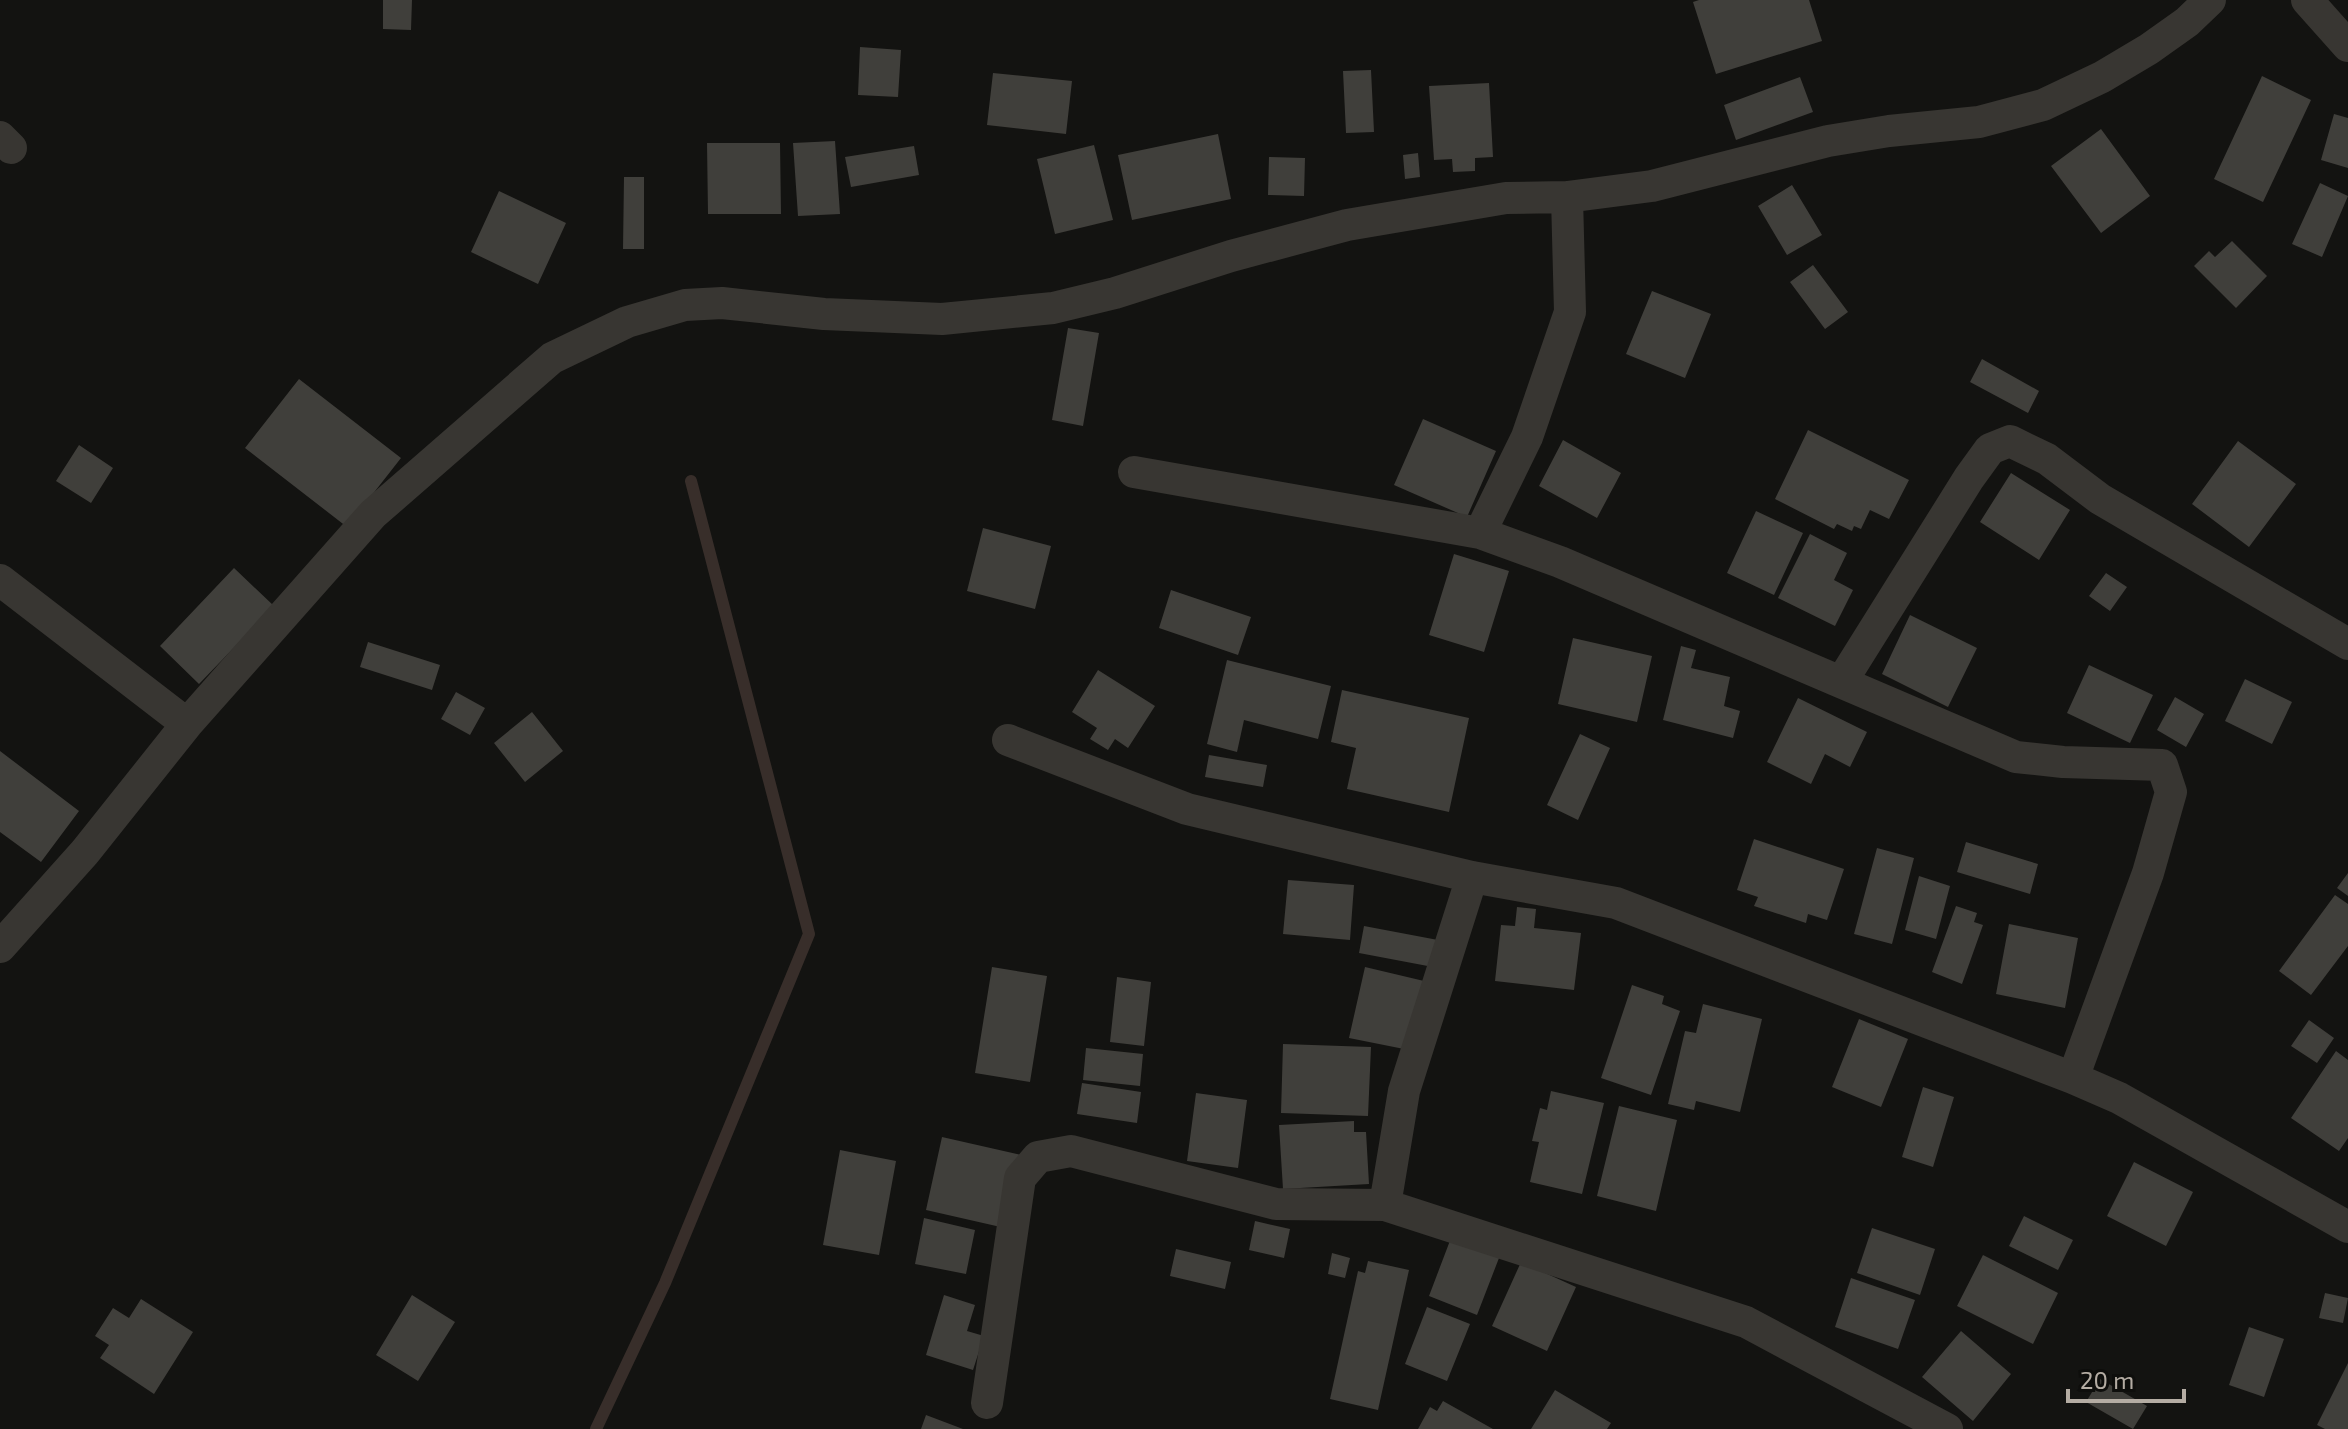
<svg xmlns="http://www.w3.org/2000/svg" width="2348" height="1429" font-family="'Exo 2',sans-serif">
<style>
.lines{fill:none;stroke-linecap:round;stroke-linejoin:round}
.stream{stroke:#382e2a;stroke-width:12}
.building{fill:#403f3b}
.minor{stroke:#383632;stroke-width:32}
</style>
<rect width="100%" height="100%" fill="#131311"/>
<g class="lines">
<path class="stream" d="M596,1429l69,-146 144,-349 -118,-453"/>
</g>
<path class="building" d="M383,0h29l-1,30 -28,-1z
M1699,0h110l13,41 -106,33 -23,-72z
M860,47l41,3 -3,47 -40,-2z
M1371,70l3,62 -28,1 -3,-62z
M993,73l79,8 -6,53 -79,-9z
M2262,76l49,24 -48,102 -49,-23z
M1800,77l13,35 -77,28 -12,-35z
M1489,83l4,74 -18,1v13l-22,1 -1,-13 -18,1 -5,-74z
M2334,114l14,4v50l-27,-8z
M2101,129l49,67 -49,37 -50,-67z
M1218,134l13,65 -99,21 -14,-65z
M835,141l5,73 -42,2 -5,-73z
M707,143h73l1,71h-73z
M1094,145l19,75 -58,14 -18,-75z
M914,146l5,29 -68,12 -6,-30z
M1418,153l2,24 -15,2 -2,-24z
M1269,157l36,1 -1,38 -36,-1z
M624,177h20v72h-21z
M2320,183l28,13 -26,61 -30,-13z
M1792,185l30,50 -35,20 -29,-49z
M499,191l67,32 -28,61 -67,-32z
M2232,241l35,35 -31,32 -42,-42 15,-15 6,6z
M1813,265l35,47 -23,17 -35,-47z
M1652,291l59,23 -26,64 -59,-24z
M1068,328l31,5 -16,93 -31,-6z
M1982,359l57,32 -11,22 -58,-31z
M299,379l102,79 -54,69 -102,-79z
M1423,419l73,32 -29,66 -73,-32z
M1808,430l101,50 -20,39 -19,-9 -9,19 -7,-3 -2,5 -15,-7 -3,5 -59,-30z
M1563,440l58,33 -24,45 -58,-32z
M2238,441l58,43 -47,63 -57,-43z
M79,445l34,23 -22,35 -35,-22z
M2011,473l59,37 -31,50 -59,-38z
M1756,511l47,22 -29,62 -47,-22z
M983,528l68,18 -16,63 -68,-18z
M1810,534l37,19 -13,27 19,10 -18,36 -57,-28z
M1454,554l55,17 -25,81 -55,-17z
M234,568l40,38 -75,78 -39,-38z
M2106,573l21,14 -17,24 -21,-15z
M1171,590l80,27 -13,38 -79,-27z
M1910,615l67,33 -29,59 -66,-33z
M1573,638l79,18 -15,66 -79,-18z
M368,642l72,23 -8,25 -72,-23z
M1681,646l15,4 -5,18 39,9 -6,29 16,5 -7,27 -70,-18z
M1227,660l104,26 -13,53 -74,-19 -7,32 -30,-8z
M2089,665l64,30 -23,48 -63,-30z
M1098,670l57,36 -27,42 -13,-9 -7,11 -18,-11 7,-11 -25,-16z
M2245,679l47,23 -20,42 -47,-23z
M1342,690l127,28 -20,94 -102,-23 9,-41 -25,-6z
M456,692l29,16 -15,27 -29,-16z
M2175,697l29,17 -18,33 -29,-17z
M1798,698l69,34 -17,35 -25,-13 -14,30 -44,-22z
M532,712l31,39 -38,31 -31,-39z
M1580,734l30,14 -32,72 -31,-15z
M0,751l79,60 -38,51 -41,-30z
M1209,755l58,10 -4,22 -58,-10z
M1754,839l90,30 -17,51 -19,-6 -2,9 -52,-17 4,-9 -21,-7z
M1966,842l72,22 -8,30 -73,-22z
M1877,848l37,10 -22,86 -38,-10z
M2348,873v23l-11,-8z
M1919,876l31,10 -14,53 -31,-9z
M1288,880l66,5 -4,55 -67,-6z
M2335,895l13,9v42l-37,49 -32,-24z
M1956,906l21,7 -3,9 9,3 -21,59 -30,-12z
M1517,907l19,2 -2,19 47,5 -7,57 -79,-9 6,-56 14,1z
M2009,924l69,14 -13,70 -69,-14z
M1364,926l74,14 -5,27 -74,-14z
M992,967l55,9 -17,106 -55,-9z
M1365,967l59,14 -15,69 -60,-12z
M1117,977l34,5 -7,64 -34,-4z
M1632,985l32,11 -2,8 18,7 -29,84 -50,-17z
M1703,1004l59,15 -22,93 -44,-11 -2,9 -26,-6 17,-73 11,2z
M1859,1019l49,20 -27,68 -49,-20z
M2309,1020l25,18 -17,25 -26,-17z
M1283,1044l88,3 -3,69 -87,-3z
M1086,1048l57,6 -3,32 -57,-6z
M2336,1051l12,9v78l-9,13 -48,-33z
M1082,1083l59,9 -4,31 -60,-9z
M1923,1087l31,10 -21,70 -31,-10z
M1551,1091l53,12 -22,91 -52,-12 9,-40 -7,-1 8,-33 7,2z
M1196,1093l51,7 -9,68 -51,-7z
M1619,1106l58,14 -21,91 -59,-15z
M1354,1121v11h12l3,52 -86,5 -4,-64z
M942,1137l79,18 -16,73 -79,-18z
M840,1150l56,11 -17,94 -56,-10z
M2134,1162l59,30 -27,54 -59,-30z
M2024,1216l49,24 -15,30 -49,-24z
M924,1218l51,12 -9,44 -51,-10z
M1255,1221l35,8 -6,29 -35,-8z
M1872,1228l63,21 -15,46 -63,-22z
M1451,1238l48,20 -22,57 -48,-19z
M1176,1249l55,13 -6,27 -55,-13z
M1332,1253l18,5 -5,20 -17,-4z
M1983,1255l75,38 -25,51 -76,-38z
M1368,1261l41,9 -31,140 -48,-11 28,-128 7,2z
M1521,1262l55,25 -29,64 -55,-25z
M1851,1278l64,22 -17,49 -63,-22z
M2325,1293l23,5 -5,25 -24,-5z
M412,1295l43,27 -37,59 -42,-26z
M944,1295l31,10 -8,26 17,5 -11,34 -47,-15z
M141,1299l52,33 -39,62 -54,-36 9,-13 -14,-9 18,-28 16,10z
M1427,1307l43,17 -23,57 -42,-17z
M2249,1327l35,12 -20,58 -35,-12z
M1961,1331l50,43 -38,47 -51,-44z
M2348,1363v66h-23l-8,-4z
M2100,1379l47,27 -14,23 -47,-27z
M1555,1390l56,33 -4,6h-76z
M1443,1401l50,28h-75l12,-22 7,4z
M926,1415l37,14h-42z"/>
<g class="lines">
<path class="minor" d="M2307,0l41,46
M0,137l11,11
M1134,472l346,61 80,29 456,195 47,5 99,3 9,27 -23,81 -75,205
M1480,533l47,-96 43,-125 -3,-115
M0,580l187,144
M1842,681l127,-203 21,-29 20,-8 37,18 53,40 248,145
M1008,740l179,69 285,68 144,26 457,175 46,20 229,129
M0,947l85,-95 102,-128 186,-210 179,-156 75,-36 58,-17 37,-2 102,11 118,5 111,-11 62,-15 116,-37 116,-31 159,-27 61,-1 85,-11 176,-45 61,-10 90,-9 64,-17 59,-28 47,-28 38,-27 23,-22
M1385,1205l19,-114 68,-214
M987,1403l33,-225 18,-21 33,-6 205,53 109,1 361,117 201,107"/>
</g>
<path d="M2068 1389v12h116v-12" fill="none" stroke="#b4aca3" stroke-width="4"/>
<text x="2080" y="1389" font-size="24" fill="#b4aca3" stroke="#0e0e0c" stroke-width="6" paint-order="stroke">20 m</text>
</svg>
